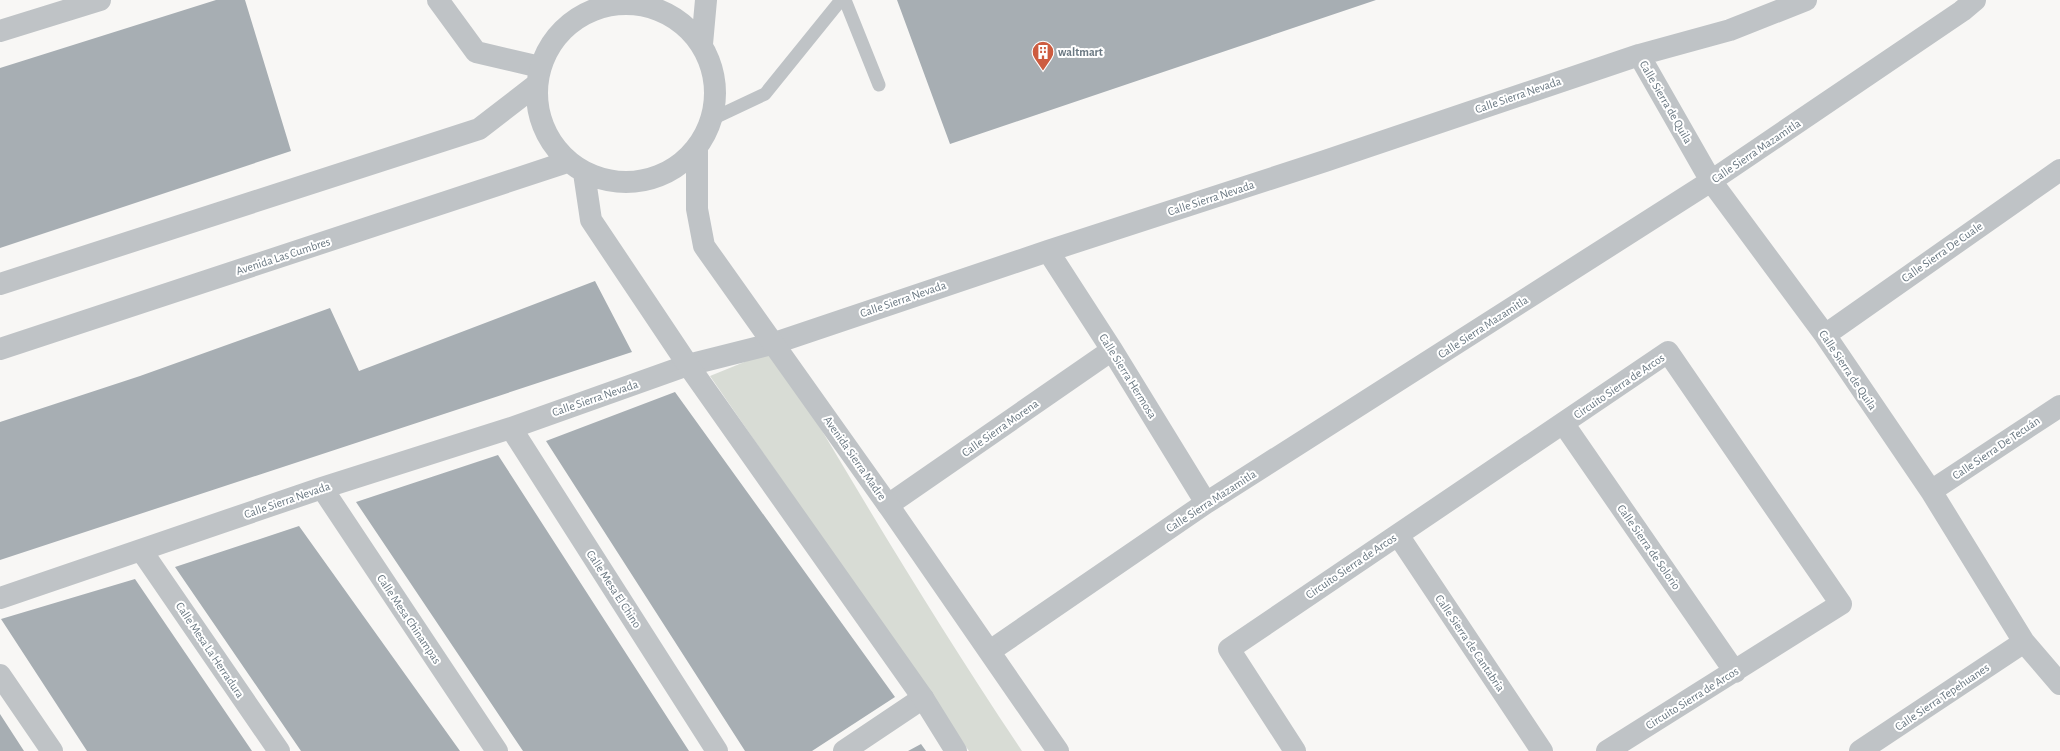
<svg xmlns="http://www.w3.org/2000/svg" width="2060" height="751" font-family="'Alegreya Sans',sans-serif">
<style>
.green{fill:#d8dcd5}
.building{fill:#a7aeb3}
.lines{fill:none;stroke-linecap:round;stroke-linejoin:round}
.service{stroke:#bfc3c6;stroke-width:13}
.minor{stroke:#bfc3c6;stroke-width:22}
.tertiary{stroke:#bfc3c6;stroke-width:22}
.labels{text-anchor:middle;stroke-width:4;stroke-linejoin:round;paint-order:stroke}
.poi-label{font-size:12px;font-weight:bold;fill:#6a7882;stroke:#fff;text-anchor:start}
.street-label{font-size:12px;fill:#6a7882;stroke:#fff}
</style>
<rect width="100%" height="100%" fill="#f8f7f5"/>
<path class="green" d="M774,350c80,135 160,270 248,401h-53l-259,-375z"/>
<path class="building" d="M216,0h29l46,151 -291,97v-180z
M897,0h479l-426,144z
M595,281l37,71 -632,208v-138l140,-46 190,-68 29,63z
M675,392l220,305 -83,54h-67l-199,-310z
M498,455l191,296h-166l-167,-249z
M299,526l161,225h-159l-126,-184z
M135,579l117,172h-165l-86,-132z
M0,714l24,37h-24z
M921,744l5,7h-18z"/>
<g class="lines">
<path class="service" d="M845,0l34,85
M714,118l51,-24 76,-94"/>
<path class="minor" d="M438,0l38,52 64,15
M0,31l100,-31
M1639,55l72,126 114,154 106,156 93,151 36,42
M1048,251l64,99 94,153
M1825,335l235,-165
M1563,423l172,249
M511,428l206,323
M322,488l175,263
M1931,491l129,-85
M888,505l224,-155
M1398,535l144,216
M141,550l138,201
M0,598l322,-110 189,-60 177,-63 87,-22 273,-92 277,-90 314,-106 91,-25 76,-30
M990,651l216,-148 505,-322 251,-170 13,-11
M0,675l52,76
M844,751l79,-53
M1295,751l-66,-102 439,-297 173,252 -234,147
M1860,751l164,-109"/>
<path class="tertiary" d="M537 93a89 89 0 1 1 178 0a89 89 0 1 1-178 0Z
M702,44l4,-44
M697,150v59l7,37 184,259 170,246
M584,173l7,47 97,145 235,333 33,53
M0,284l479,-155 57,-44
M0,349l567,-187"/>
</g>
<defs>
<g id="building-pin" transform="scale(1.15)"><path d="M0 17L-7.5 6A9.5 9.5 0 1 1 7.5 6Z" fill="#cd5c40" stroke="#fff"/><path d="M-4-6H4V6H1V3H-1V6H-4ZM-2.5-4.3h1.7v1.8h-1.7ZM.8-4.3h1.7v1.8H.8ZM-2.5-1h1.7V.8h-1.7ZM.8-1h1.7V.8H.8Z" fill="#fff"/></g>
</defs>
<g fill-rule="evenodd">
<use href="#building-pin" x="1043" y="52"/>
</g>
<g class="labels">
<g class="poi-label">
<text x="1058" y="56">waltmart</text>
</g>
<g class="street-label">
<text transform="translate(1518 95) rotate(-19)" y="4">Calle Sierra Nevada</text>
<text transform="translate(1666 102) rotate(60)" y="4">Calle Sierra de Quila</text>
<text transform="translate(1756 151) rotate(-34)" y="4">Calle Sierra Mazamitla</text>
<text transform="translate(1211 198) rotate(-18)" y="4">Calle Sierra Nevada</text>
<text transform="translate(1942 252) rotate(-35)" y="4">Calle Sierra De Cuale</text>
<text transform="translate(283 256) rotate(-18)" y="4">Avenida Las Cumbres</text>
<text transform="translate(903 299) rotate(-19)" y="4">Calle Sierra Nevada</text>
<text transform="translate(1483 327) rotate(-33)" y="4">Calle Sierra Mazamitla</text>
<text transform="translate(1848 370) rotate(56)" y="4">Calle Sierra de Quila</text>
<text transform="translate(1128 376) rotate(58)" y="4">Calle Sierra Hermosa</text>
<text transform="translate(1619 386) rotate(-34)" y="4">Circuito Sierra de Arcos</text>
<text transform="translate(595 398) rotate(-19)" y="4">Calle Sierra Nevada</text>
<text transform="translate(1000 428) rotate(-35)" y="4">Calle Sierra Morena</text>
<text transform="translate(1996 448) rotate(-34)" y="4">Calle Sierra De Tecuán</text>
<text transform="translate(855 458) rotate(55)" y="4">Avenida Sierra Madre</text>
<text transform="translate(287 500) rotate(-19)" y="4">Calle Sierra Nevada</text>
<text transform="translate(1211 501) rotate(-33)" y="4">Calle Sierra Mazamitla</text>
<text transform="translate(1649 547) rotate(55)" y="4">Calle Sierra de Solorio</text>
<text transform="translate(1351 566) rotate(-34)" y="4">Circuito Sierra de Arcos</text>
<text transform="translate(614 589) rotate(57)" y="4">Calle Mesa El Chino</text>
<text transform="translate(409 619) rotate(56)" y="4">Calle Mesa Chinampas</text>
<text transform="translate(1470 643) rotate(56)" y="4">Calle Sierra de Cantabria</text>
<text transform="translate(210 650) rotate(56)" y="4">Calle Mesa La Herradura</text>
<text transform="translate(1942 697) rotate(-34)" y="4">Calle Sierra Tepehuanes</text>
<text transform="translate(1692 698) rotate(-32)" y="4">Circuito Sierra de Arcos</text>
</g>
</g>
</svg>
